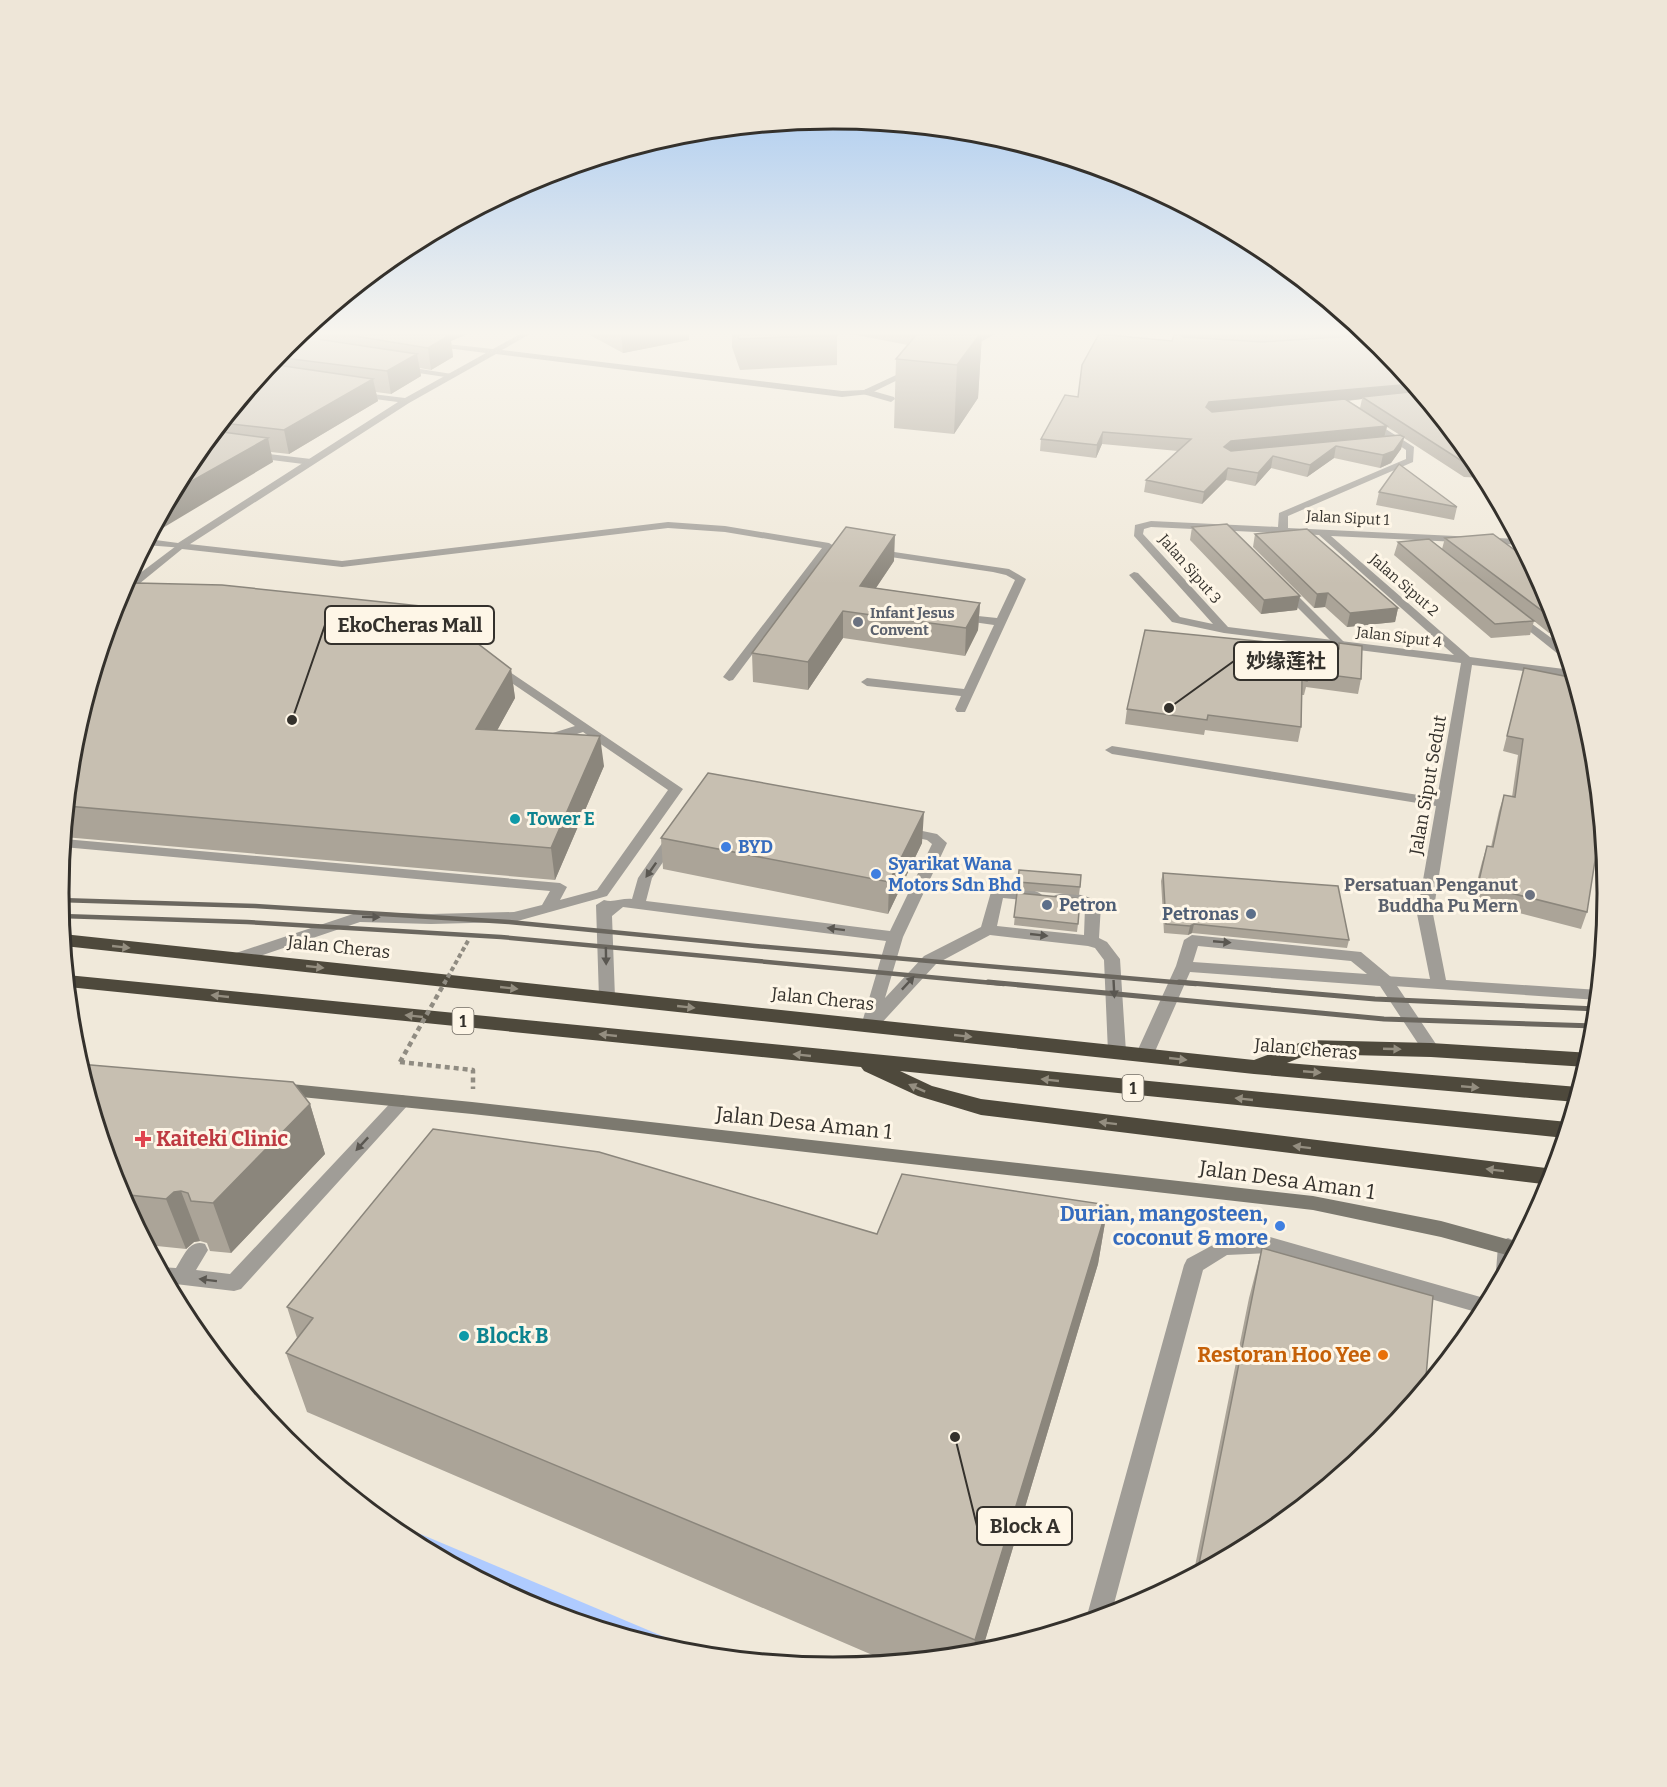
<svg xmlns="http://www.w3.org/2000/svg" width="1667" height="1787" font-family="Bitter,'Noto Sans SC',serif">
<style>
.lines{fill:none;stroke-linecap:round;stroke-linejoin:round}
.stream{fill:#afcbff;fill-rule:evenodd}
.path{stroke:#908c82;stroke-width:4.5;stroke-dasharray:5 4;stroke-linecap:butt}
.lane{fill:#a09d97;fill-rule:evenodd}
.street{fill:#a09d97;fill-rule:evenodd}
.secondary{fill:#7c796f;fill-rule:evenodd}
.highway{fill:#4e493c;fill-rule:evenodd}
.rail-far1{stroke:#6b675f;stroke-width:4.5}
.rail{stroke:#6b675f;stroke-width:5}
.path-bridge-far1{stroke:#908c82;stroke-width:4;stroke-dasharray:4.5 3;stroke-linecap:butt}
.path-bridge{stroke:#908c82;stroke-width:4.5;stroke-dasharray:5 4;stroke-linecap:butt}
.wall{fill:#aba498;fill-rule:evenodd}
.shaded-wall{fill:#8b867c}
.building{fill:#c7bfb1;stroke:#8b867c;stroke-width:1.5}
.oneway{fill:#5a5751}
.oneway2{fill:#948e80}
.worship-dot{fill:#6b7280;stroke:#fef6e7;stroke-width:2}
.culture-dot{fill:#0f9aa8;stroke:#fef6e7;stroke-width:2}
.shop-dot{fill:#3f7fe0;stroke:#fef6e7;stroke-width:2}
.service-dot{fill:#5c6f8a;stroke:#fef6e7;stroke-width:2}
.health-dot{fill:#e0444e;stroke:#fef6e7;stroke-width:2}
.food-dot{fill:#e8710a;stroke:#fef6e7;stroke-width:2}
.labels{text-anchor:middle;stroke-width:6;stroke-linejoin:round;paint-order:stroke}
.far-street-label{font-size:15px;fill:#34312c;stroke:#fef6e7}
.far-worship-label{font-size:15px;font-weight:bold;fill:#5b616d;stroke:#fef6e7;text-anchor:start}
.shield{fill:#fef6e7;stroke:#716c64;stroke-width:1.5}
.shield-label{font-size:16px;font-weight:bold;fill:#34312c}
.street-label{font-size:18px;fill:#34312c;stroke:#fef6e7}
.culture-label{font-size:18px;font-weight:bold;fill:#0d838f;stroke:#fef6e7;text-anchor:start}
.shop-label{font-size:18px;font-weight:bold;fill:#366cbe;stroke:#fef6e7;text-anchor:start}
.worship-label{font-size:18px;font-weight:bold;fill:#5b616d;stroke:#fef6e7;text-anchor:end}
.service-label{font-size:18px;font-weight:bold;fill:#4e5e75;stroke:#fef6e7;text-anchor:start}
.near-street-label{font-size:21px;fill:#34312c;stroke:#fef6e7}
.near-health-label{font-size:21px;font-weight:bold;fill:#be3a42;stroke:#fef6e7;text-anchor:start}
.near-shop-label{font-size:21px;font-weight:bold;fill:#366cbe;stroke:#fef6e7;text-anchor:end}
.near-culture-label{font-size:21px;font-weight:bold;fill:#0d838f;stroke:#fef6e7;text-anchor:start}
.near-food-label{font-size:21px;font-weight:bold;fill:#c56008;stroke:#fef6e7;text-anchor:end}
.rim{fill:none;stroke:#34312c;stroke-width:3}
.leader{fill:none;stroke:#34312c;stroke-width:2}
.callout-dot{fill:#34312c;stroke:#fef6e7;stroke-width:2}
.callout{fill:#fef6e7;stroke:#34312c;stroke-width:2}
.callout-label{font-size:20px;text-anchor:middle;font-weight:bold;fill:#34312c}
</style>
<rect width="100%" height="100%" fill="#f0e9da"/>
<g class="lines">
<path class="stream" d="M392,1522l301,127 2,6 -13,-1 -45,-14 -211,-90 -23,-12 -16,-13z"/>
<path class="path" d="M400,1062l73,8v19"/>
<path class="lane" d="M401,366l51,8 4,2 -4,2 -54,-8v-4z
M866,389l28,8 1,2 -4,3 -28,-8 -1,-2z
M252,452l59,7 5,3 -5,3 -62,-8 -2,-2z
M668,522l57,4 104,17 5,3 -101,134 -4,1 -6,-4 99,-129 -97,-16 -57,-4 -326,39 -160,-18 -59,48 -6,1 6,-12 57,-43 162,18z
M874,549l135,20 17,10 -61,133h-8l-2,-3 6,-13 -94,-10 -6,-4 6,-4 97,11 30,-64 -35,-5 -6,-3 6,-3 38,4 18,-38 -9,-5 -13,-3 -123,-18v-4z
M1285,586l4,1 56,56v4h-8l-56,-56v-4z
M1517,613l48,35 3,10h-5l-50,-40 -2,-2z
M495,662l188,127 -76,107 -93,26 -83,2 -71,-2 -124,42 -6,-1 -2,-4 2,-4 129,-43 72,2 83,-2 28,-7 8,-14 -487,-44 1,-8 496,44 7,4 -7,13 37,-10 71,-100 -85,-58 -33,11h-10l-1,-3 1,-3 35,-11 -84,-57v-6z
M903,827l34,7 10,9 -44,94 -18,61 39,-42 57,-29 10,-35c13,-3 42,-7 52,4l-8,5 -32,-3 -6,28 87,9 1,-28 -31,-6 -3,-3c10,-10 42,-3 50,7l-2,33 8,4 13,17 6,93 -3,4h-12l-3,-4 -4,-92 -9,-12 -7,-2 -98,-11 -54,29 -59,64 -8,4 -6,-2 -2,-4 25,-85 -263,-34 -11,9 3,82 -2,4h-12l-2,-4 -3,-93 8,-5c9,3 18,-2 28,-1l6,-21 29,-42h10l2,3 -27,39 -6,23 244,30 42,-87 -5,-4 -29,-6 -2,-3z
M1192,935l169,17 30,25 49,73 -3,4h-12l-45,-68 -190,-14 -37,84 -3,4h-12l-3,-4 41,-90 8,-26zM1198,946l153,15 16,13 -174,-12z
M402,1095l6,2 3,4 -3,4 -167,184 -7,2 -67,-8 -8,-16 17,1c8,-12 13,-29 29,-24l3,6 -12,20 34,4 166,-177z"/>
<path class="street" d="M520,334h10l-28,16 340,41 22,-1 45,-21 7,2 -47,23 -27,3 -346,-43 -87,49 -225,145 -39,-3 3,-6 30,4 220,-141 -39,-5 -4,-3 1,-2 49,6 81,-45 -55,-7 -4,-2 1,-2 65,7z
M985,334h10l-28,16 -7,-2z
M1370,419l44,28 -1,15 -125,54v12l230,11 4,6 -191,-9 139,121 102,13 2,7 -102,-12 -39,249 13,66 153,10 -1,10 -219,-15 -2,-4 2,-4 6,-1 45,3 -13,-65 19,-108 -324,-52 -7,-4 7,-4 325,52 24,-135 -237,-30 -52,-11 -43,-47 5,-3 4,1 42,44 33,7 -79,-88 1,-11 16,-4 127,6 1,-14 127,-54v-9l-39,-26v-4zM1151,527l168,8 135,120 -226,-28 -85,-93 1,-5z
M1270,1237l221,63 -8,14 -213,-61 -43,2 -24,15 -92,345 -24,8 -1,-4 98,-354 3,-6 37,-20z
M1508,1238l7,3 3,9 -15,28 -7,-7 2,-25 3,-5z"/>
<path class="secondary" d="M281,1083l191,19 841,94 128,25 80,22 -7,14 -73,-20 -128,-27 -841,-96 -191,-19 -6,-2 -3,-4 3,-4z"/>
<path class="highway" d="M63,934l1191,126 53,-20 124,3 160,10 -4,14 -156,-10 -122,-3 -22,9 291,24 2,1 -4,14 -322,-28 -1190,-128z
M67,975l1501,147 2,1 -5,15 -665,-67 32,15 49,13 573,70h2l-5,16 -570,-70 -63,-19 -54,-25 -3,-4 -793,-80z"/>
<path class="rail-far1" d="M59,900l196,6 254,16 246,24 441,38
M61,916l186,6 254,15 503,47"/>
<path class="rail" d="M988,982l396,37 211,7
M1179,982l196,17 222,10"/>
<path class="path-bridge-far1" d="M444,984l25,-45"/>
<path class="path-bridge" d="M400,1062l45,-80"/>
</g>
<path class="wall" d="M299,334h168l-16,7 2,16 -22,13 -11,-2 1,8 -30,18 -15,-2 2,9 -89,53 -18,-2 2,10 -84,1 97,-118z
M588,334h101v6l-66,13z
M732,334h105v31l-97,5 -8,-23z
M851,334h131l-4,64 -24,36 -60,-6 2,-69 12,-14z
M1174,334h194l14,12 96,117 8,15 -22,-1 -60,-39 -3,11 -10,14 -11,5 -46,-10 -27,19 -36,-9 -16,18 -29,-6 -24,24 -58,-12 2,-12 32,-29 -76,-7 -6,14 -56,-7 1,-12 37,-42 94,-56zM1362,399l-2,9 -12,-7zM1387,427l13,8 -15,1z
M1379,492l78,15 -3,13 -78,-15z
M1192,527l108,69 -3,14 -36,4 -71,-74z
M1255,534l143,74 -3,14 -48,5 -22,-20 -11,1 -61,-61z
M1445,538l105,59 13,45 -11,-9h-3l-15,-12 -4,14 -39,3 -97,-83 4,-13 44,7z
M894,561l-18,27 104,15 -2,27 -13,26 -122,-18 -35,52 -55,-8 -1,-29z
M1339,643l22,36 -3,15 -52,-7 -2,8h-2l-1,32 -3,15 -93,-12 -1,5 -79,-11 2,-15 211,-60z
M1524,668l63,244 -6,17 -109,-28 10,-39 5,-16 4,1 8,-36 5,-16 8,2 6,-42 -15,-4z
M511,669l4,29 -18,32 107,36 -49,114 -491,-43 9,-95z
M661,838l261,5 -34,71 -225,-45z
M1019,870l61,17 -1,8 -62,-5z
M1163,873l186,67 -2,8 -155,-15 -4,2 -24,-2 -3,-52z
M1017,893l61,31 -1,8 -63,-7z
M310,1104l15,50 -94,99 -21,-2 -3,-8 -7,-2 -6,1 -8,7 -39,-4 -30,-55z
M1108,1205l-10,59 -117,390 -90,9 -584,-251 -21,-59 11,-15 -10,-31 590,-73z
M1262,1248l2,290 -71,38 56,-278z"/>
<path class="shaded-wall" d="M449,334h18l-16,7 2,16 -22,13 -3,-22 21,-13z
M621,334h68v6l-66,13z
M980,334h2l-4,64 -24,36 3,-69z
M417,354l4,22 -30,18 -4,-23z
M373,379l5,22 -89,53 -5,-24z
M1413,384l8,10 -59,3v2l-155,15 -1,-7 3,-5z
M1387,426l-3,12 -155,15 -5,-6 7,-6z
M1103,432l-1,12 -6,14 1,-13z
M1404,437l-3,12 -10,14 -11,5 3,-13z
M268,438l5,24 -122,73 23,-44z
M1336,446l-2,12 -27,19 3,-12z
M1273,456l-2,12 -16,18 3,-13z
M1228,468l-2,12 -24,24 2,-12z
M895,535l-1,26 -35,52 1,-27z
M1328,593l-3,14 -11,1 3,-14z
M1300,596l-3,14 -36,4 3,-14z
M980,603l-2,27 -13,26 1,-28z
M1398,608l-3,14 -48,5 3,-14z
M843,611v27l-35,52v-28z
M511,669l4,29 -34,62 -5,-31z
M600,736l4,30 -49,114 -4,-32z
M924,812l-2,31 -34,71 1,-32z
M1194,924l-2,9 -4,2 2,-9z
M310,1104l15,50 -94,99 -18,-50z
M181,1191l19,50 -6,1 -8,7 -20,-50 8,-7z
M1108,1205l-10,59 -117,390 -8,1 2,-15z"/>
<path class="building" d="M342,334h102l6,1 -22,13z
M737,334h100v1l-98,4z
M917,334h63l-23,31 -61,-6z
M1099,334l73,7 2,-7h5l4,3 79,5 106,-7 14,11 31,38 -204,18 -3,5 6,5 133,-13 42,27 -156,15 -7,6 7,4 169,-16 4,2 -10,14 -11,4 -47,-9 -26,19 -37,-9 -15,17 -30,-5 -24,24 -58,-12 45,-41 -88,-7 -6,13 -56,-6 24,-44 13,2 4,-32z
M297,336l120,18 -30,17 -111,-14 10,-12z
M270,364l103,15 -89,51 -62,-7z
M1419,391l59,72 1,2h-11l-106,-68z
M215,431l53,7 -94,53 15,-28z
M1399,464l58,43 -78,-15z
M1227,524l73,72 -36,4 -72,-73z
M846,527l49,8 -35,51 120,17 -14,25 -123,-17 -35,51 -56,-9z
M1307,529l91,79 -48,5 -22,-20 -11,1 -62,-60z
M1493,534l38,28 19,35 6,22h-3l-108,-81z
M1429,539l105,82 -39,3 -97,-82z
M136,583l86,2 208,22 81,62 -35,60 124,7 -49,112 -484,-42 6,-64 45,-145 4,-8z
M1145,630l194,19v-6l23,3 -1,33 -54,-7v9l-5,-1 -1,47 -93,-12 -1,5 -80,-11z
M1524,668l50,10 20,65 6,68v5h1v6l-14,90 -109,-27 9,-39 6,1 11,-52 11,2 8,-58 -16,-3z
M708,773l216,39 -35,70 -228,-44z
M1019,870l62,5 -1,12 -62,-5z
M1163,873l175,13 11,54 -155,-16 -4,2 -24,-2z
M1017,893l63,6 -2,25 -64,-7z
M79,1064l214,18 17,22 -97,99 -22,-2 -3,-8 -7,-2 -7,1 -8,7 -46,-5 -3,-4z
M433,1129l166,23 278,82 25,-60 206,31 -133,435 -689,-287 27,-35 -26,-11z
M1262,1248l171,48 -8,92 -44,54 -117,96 -67,36z"/>
<defs><path id="oneway-solid" d="M-6-.8H1V-3.2L6.5 0L1 3.2V.8H-6Z" transform="scale(1.5)"/></defs>
<g class="oneway">
<use href="#oneway-solid" transform="translate(651 870) rotate(125)"/>
<use href="#oneway-solid" transform="translate(371 917) rotate(1)"/>
<use href="#oneway-solid" transform="translate(836 929) rotate(-173)"/>
<use href="#oneway-solid" transform="translate(1039 935) rotate(6)"/>
<use href="#oneway-solid" transform="translate(1222 942) rotate(5)"/>
<use href="#oneway-solid" transform="translate(606 956) rotate(89)"/>
<use href="#oneway-solid" transform="translate(908 983) rotate(-47)"/>
<use href="#oneway-solid" transform="translate(1114 989) rotate(87)"/>
<use href="#oneway-solid" transform="translate(362 1144) rotate(133)"/>
<use href="#oneway-solid" transform="translate(208 1280) rotate(-173)"/>
</g>
<g class="oneway2">
<use href="#oneway-solid" transform="translate(121 947) rotate(6)"/>
<use href="#oneway-solid" transform="translate(315 967) rotate(6)"/>
<use href="#oneway-solid" transform="translate(509 988) rotate(6)"/>
<use href="#oneway-solid" transform="translate(220 996) rotate(-174)"/>
<use href="#oneway-solid" transform="translate(686 1007) rotate(6)"/>
<use href="#oneway-solid" transform="translate(414 1016) rotate(-174)"/>
<use href="#oneway-solid" transform="translate(608 1035) rotate(-174)"/>
<use href="#oneway-solid" transform="translate(963 1036) rotate(6)"/>
<use href="#oneway-solid" transform="translate(1392 1049) rotate(2)"/>
<use href="#oneway-solid" transform="translate(802 1055) rotate(-174)"/>
<use href="#oneway-solid" transform="translate(1178 1059) rotate(6)"/>
<use href="#oneway-solid" transform="translate(1312 1072) rotate(5)"/>
<use href="#oneway-solid" transform="translate(1050 1080) rotate(-174)"/>
<use href="#oneway-solid" transform="translate(1470 1087) rotate(5)"/>
<use href="#oneway-solid" transform="translate(917 1088) rotate(-156)"/>
<use href="#oneway-solid" transform="translate(1244 1099) rotate(-174)"/>
<use href="#oneway-solid" transform="translate(1108 1123) rotate(-173)"/>
<use href="#oneway-solid" transform="translate(1302 1147) rotate(-173)"/>
<use href="#oneway-solid" transform="translate(1495 1170) rotate(-173)"/>
</g>
<linearGradient id="sky" x2="0" y2="1"><stop stop-color="#91bdf1"/><stop offset="0.57" stop-color="#f8f5ee"/><stop offset="1" stop-color="#f8f5ee" stop-opacity="0"/></linearGradient>
<rect width="1667" height="584" fill="url(#sky)"/>
<g class="worship-dot">
<circle cx="858" cy="622" r="6"/>
<circle cx="1530" cy="895" r="6"/>
</g>
<g class="culture-dot">
<circle cx="515" cy="819" r="6"/>
<circle cx="464" cy="1336" r="6"/>
</g>
<g class="shop-dot">
<circle cx="726" cy="847" r="6"/>
<circle cx="876" cy="874" r="6"/>
<circle cx="1280" cy="1226" r="6"/>
</g>
<g class="service-dot">
<circle cx="1047" cy="905" r="6"/>
<circle cx="1251" cy="914" r="6"/>
</g>
<path class="health-dot" d="M140 1130h6v6h6v6h-6v6h-6v-6h-6v-6h6z"/>
<circle class="food-dot" cx="1383" cy="1355" r="6"/>
<g class="labels">
<g class="far-street-label">
<text transform="translate(1348 518) rotate(3)" y="5">Jalan Siput 1</text>
<text transform="translate(1190 569) rotate(49)" y="5">Jalan Siput 3</text>
<text transform="translate(1404 585) rotate(41)" y="5">Jalan Siput 2</text>
<text transform="translate(1399 637) rotate(7)" y="5">Jalan Siput 4</text>
</g>
<g class="far-worship-label">
<text x="870" y="618">Infant Jesus<tspan x="870" dy="17">Convent</tspan></text>
</g>
<g class="shield">
<rect x="452.5" y="1008" width="21" height="26" rx="4.5"/>
<rect x="1122.5" y="1075" width="21" height="26" rx="4.5"/>
</g>
<g class="shield-label">
<text x="463" y="1027">1</text>
<text x="1133" y="1094">1</text>
</g>
<g class="street-label">
<text transform="translate(1428 785) rotate(-80)" y="6">Jalan Siput Sedut</text>
<text transform="translate(339 947) rotate(6)" y="6">Jalan Cheras</text>
<text transform="translate(823 999) rotate(6)" y="6">Jalan Cheras</text>
<text transform="translate(1306 1049) rotate(5)" y="6">Jalan Cheras</text>
</g>
<g class="culture-label">
<text x="527" y="825">Tower E</text>
</g>
<g class="shop-label">
<text x="738" y="853">BYD</text>
<text x="888" y="870">Syarikat Wana<tspan x="888" dy="21">Motors Sdn Bhd</tspan></text>
</g>
<g class="worship-label">
<text x="1518" y="891">Persatuan Penganut<tspan x="1518" dy="21">Buddha Pu Mern</tspan></text>
</g>
<g class="service-label">
<text x="1059" y="911">Petron</text>
<text x="1239" y="920" text-anchor="end">Petronas</text>
</g>
<g class="near-street-label">
<text transform="translate(804 1123) rotate(6)" y="7">Jalan Desa Aman 1</text>
<text transform="translate(1287 1180) rotate(8)" y="7">Jalan Desa Aman 1</text>
</g>
<g class="near-health-label">
<text x="156" y="1146">Kaiteki Clinic</text>
</g>
<g class="near-shop-label">
<text x="1268" y="1221">Durian, mangosteen,<tspan x="1268" dy="24">coconut &amp; more</tspan></text>
</g>
<g class="near-culture-label">
<text x="476" y="1343">Block B</text>
</g>
<g class="near-food-label">
<text x="1371" y="1362">Restoran Hoo Yee</text>
</g>
</g>
<path d="M0 0H1667V1787H0ZM69 893a764 764 0 1 1 1528 0a764 764 0 1 1-1528 0Z" fill="#eee6d8" fill-rule="evenodd"/>
<path class="rim" d="M69 893a764 764 0 1 1 1528 0a764 764 0 1 1-1528 0Z"/>
<path class="leader" d="M292 720L325 625M1169 708L1234 661M955 1437L977 1526"/>
<g class="callout-dot">
<circle cx="292" cy="720" r="6"/>
<circle cx="1169" cy="708" r="6"/>
<circle cx="955" cy="1437" r="6"/>
</g>
<g class="callout">
<rect x="325" y="606" width="169" height="38" rx="6"/>
<rect x="1234" y="642" width="104" height="38" rx="6"/>
<rect x="977" y="1507" width="95" height="38" rx="6"/>
</g>
<g class="callout-label">
<text x="410" y="632">EkoCheras Mall</text>
<text x="1286" y="668">妙缘莲社</text>
<text x="1025" y="1533">Block A</text>
</g>
</svg>
